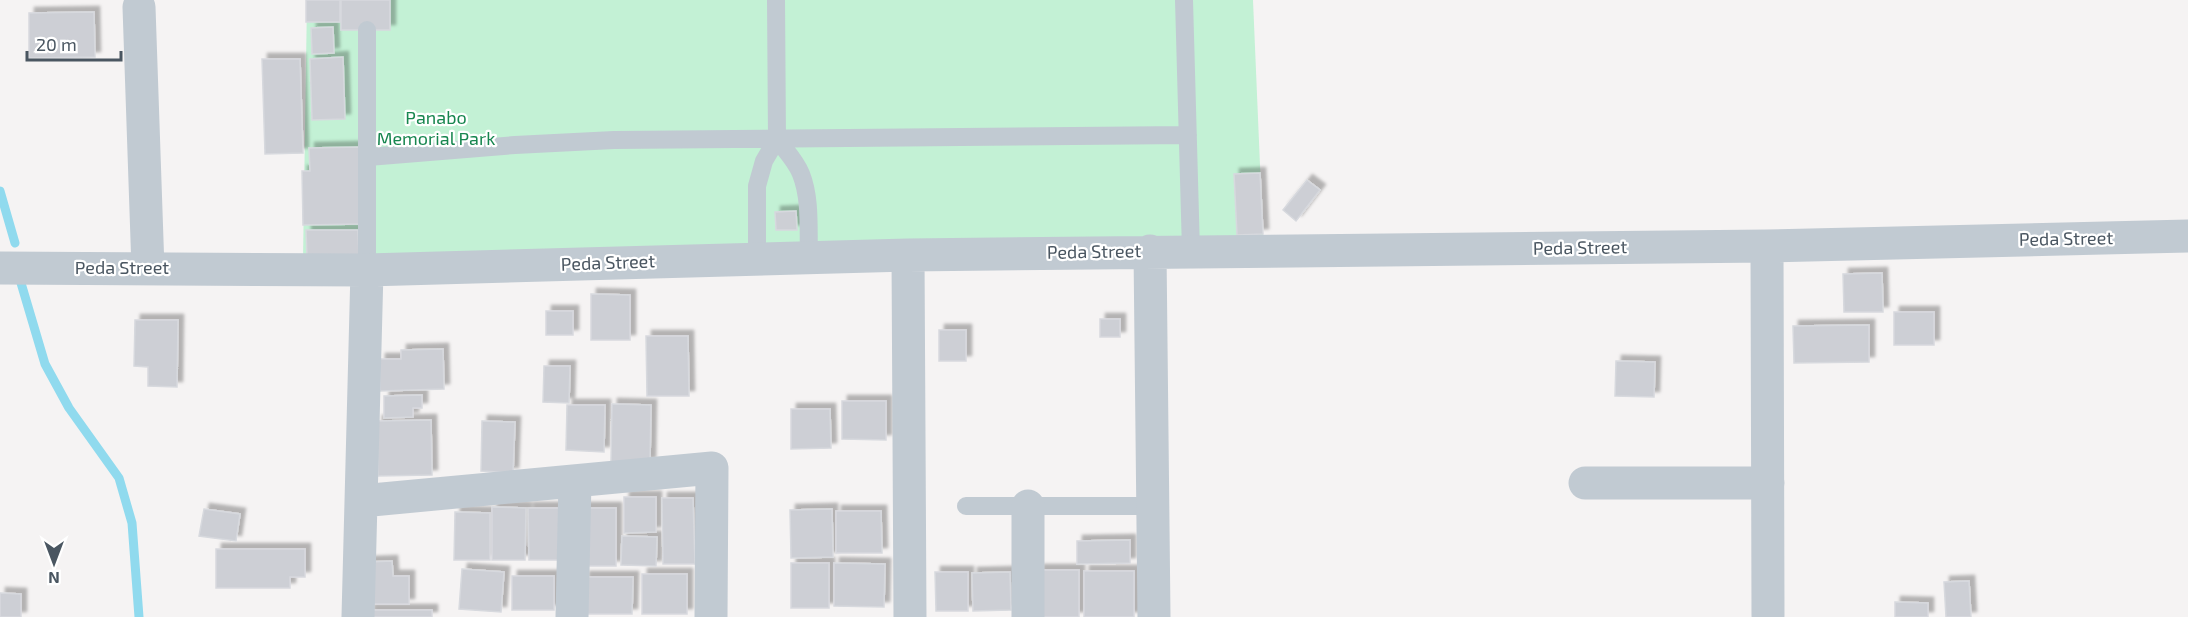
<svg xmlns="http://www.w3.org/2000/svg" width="2188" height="617" font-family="'Exo 2',sans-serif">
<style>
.green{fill:#c3f1d5}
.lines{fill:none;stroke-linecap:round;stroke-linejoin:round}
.stream{stroke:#90daee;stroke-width:9}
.building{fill:#cdcfd5;stroke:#d7d9de;stroke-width:1.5;filter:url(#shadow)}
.lane{stroke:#c1cad2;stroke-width:18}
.street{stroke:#c1cad2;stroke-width:33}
.labels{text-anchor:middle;stroke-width:4.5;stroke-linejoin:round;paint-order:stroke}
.park-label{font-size:18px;fill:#17864f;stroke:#fff}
.street-label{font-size:18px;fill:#4a5661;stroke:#fff}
</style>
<defs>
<filter id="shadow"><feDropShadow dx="5.5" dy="-5.5" stdDeviation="1.5" flood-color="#0004"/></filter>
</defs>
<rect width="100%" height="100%" fill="#f5f3f3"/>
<path class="green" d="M307,0h946l10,236 -960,25z"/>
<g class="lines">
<path class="stream" d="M0,191l15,52
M21,283l24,81 24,44 50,70 13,45 7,94"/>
</g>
<path class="building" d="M306,0h34v22h-34z
M341,0h49v30h-49z
M94,12l1,45 -66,1v-45z
M333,27l1,26 -22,1 -1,-26z
M343,57l2,62 -33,1 -2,-61z
M262,59h38l3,94 -38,1z
M359,147l2,77 -58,1 -1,-54h8l-1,-23z
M1260,173l3,61 -26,1 -3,-61z
M1307,180l13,10 -24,31 -13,-11z
M796,211l1,19h-21l-1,-18z
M306,230h52l1,27 -52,1z
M1882,273l1,39h-39l-1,-38z
M591,294l39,1v45h-39z
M546,311h27v24h-27z
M1894,312h40v33h-40z
M1100,319h20v18h-20z
M135,320h43l-1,67 -29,-1v-19l-14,-1z
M1869,325v37l-75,1 -1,-37z
M939,330h27v31h-27z
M646,336h42l1,60h-42z
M443,349l1,40 -64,2v-32h21v-9z
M1616,361l39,1 -1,35 -39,-1z
M544,366h26l-1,37 -26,-1z
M422,395v13h-9v9l-29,1v-22z
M842,401h44v39l-44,-1z
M612,404l39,1 -1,58 -39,-1z
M567,405h38l-1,47 -38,-2z
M791,409h39l1,39 -40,1z
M431,420l1,55 -54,1 -1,-55z
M482,421l33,1 -2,51 -32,-2z
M624,497h32v35l-32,1z
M662,498h31l2,66h-32z
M492,507l34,1 -1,52h-33z
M528,508h33l1,52h-33z
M582,508h34v58h-34z
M204,509l36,5 -4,27 -37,-5z
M832,509l1,48 -42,1 -1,-48z
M836,511h45l1,42h-46z
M455,512l35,1v47h-36z
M622,536l35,1 -1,29 -35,-1z
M1130,540v23l-53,1v-23z
M216,549h89v28h-15v11h-74z
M392,561l1,15h16v28h-40l-1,-42z
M791,563h38v45h-38z
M834,563l51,1 -1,43 -50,-1z
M462,569l42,3 -3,40 -42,-3z
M1038,570h41v47h-41z
M1084,571h50v46h-50z
M935,572h33v39h-32z
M1010,572l1,38 -38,1 -1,-38z
M642,574h45v40h-45z
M512,576h42v34h-42z
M584,577h49l-1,37h-48z
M1969,581l2,36h-25l-2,-35z
M0,593l21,1v23h-21z
M1895,602l33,1v14h-33z
M369,610h63v7h-63z"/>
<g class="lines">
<path class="lane" d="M1184,0l7,251
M367,30v240
M777,139c8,11 19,22 24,35 10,25 7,56 8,83
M368,157l147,-12 99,-5 574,-5
M757,258v-72l7,-25 13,-22 -1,-139
M966,506h187"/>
<path class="street" d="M139,7l9,262
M1767,246l1,369
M1150,251l4,366
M908,255l2,362
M0,268l367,2 541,-15 859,-9 421,-10
M1585,483h183
M361,501l351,-33 -1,149
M1028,506v111
M358,617l9,-347
M572,617l3,-136"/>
</g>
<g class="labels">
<g class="park-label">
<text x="436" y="124">Panabo<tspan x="436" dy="21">Memorial Park</tspan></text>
</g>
<g class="street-label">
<text transform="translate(2066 239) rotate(-1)" y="6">Peda Street</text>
<text transform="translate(1580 248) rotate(-1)" y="6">Peda Street</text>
<text transform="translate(1094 252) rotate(-1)" y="6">Peda Street</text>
<text transform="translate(608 263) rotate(-2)" y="6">Peda Street</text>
<text x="122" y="274">Peda Street</text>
</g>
</g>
<g transform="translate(54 563) rotate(180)" stroke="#ffffff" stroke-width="4.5" paint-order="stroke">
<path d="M0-4.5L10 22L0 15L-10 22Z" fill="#4a5661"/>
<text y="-9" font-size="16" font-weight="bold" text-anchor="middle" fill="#4a5661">N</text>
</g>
<path d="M27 51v9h94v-9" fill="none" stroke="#4a5661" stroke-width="3"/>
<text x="36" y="51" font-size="18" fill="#4a5661" stroke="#ffffff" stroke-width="4.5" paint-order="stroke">20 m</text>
</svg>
